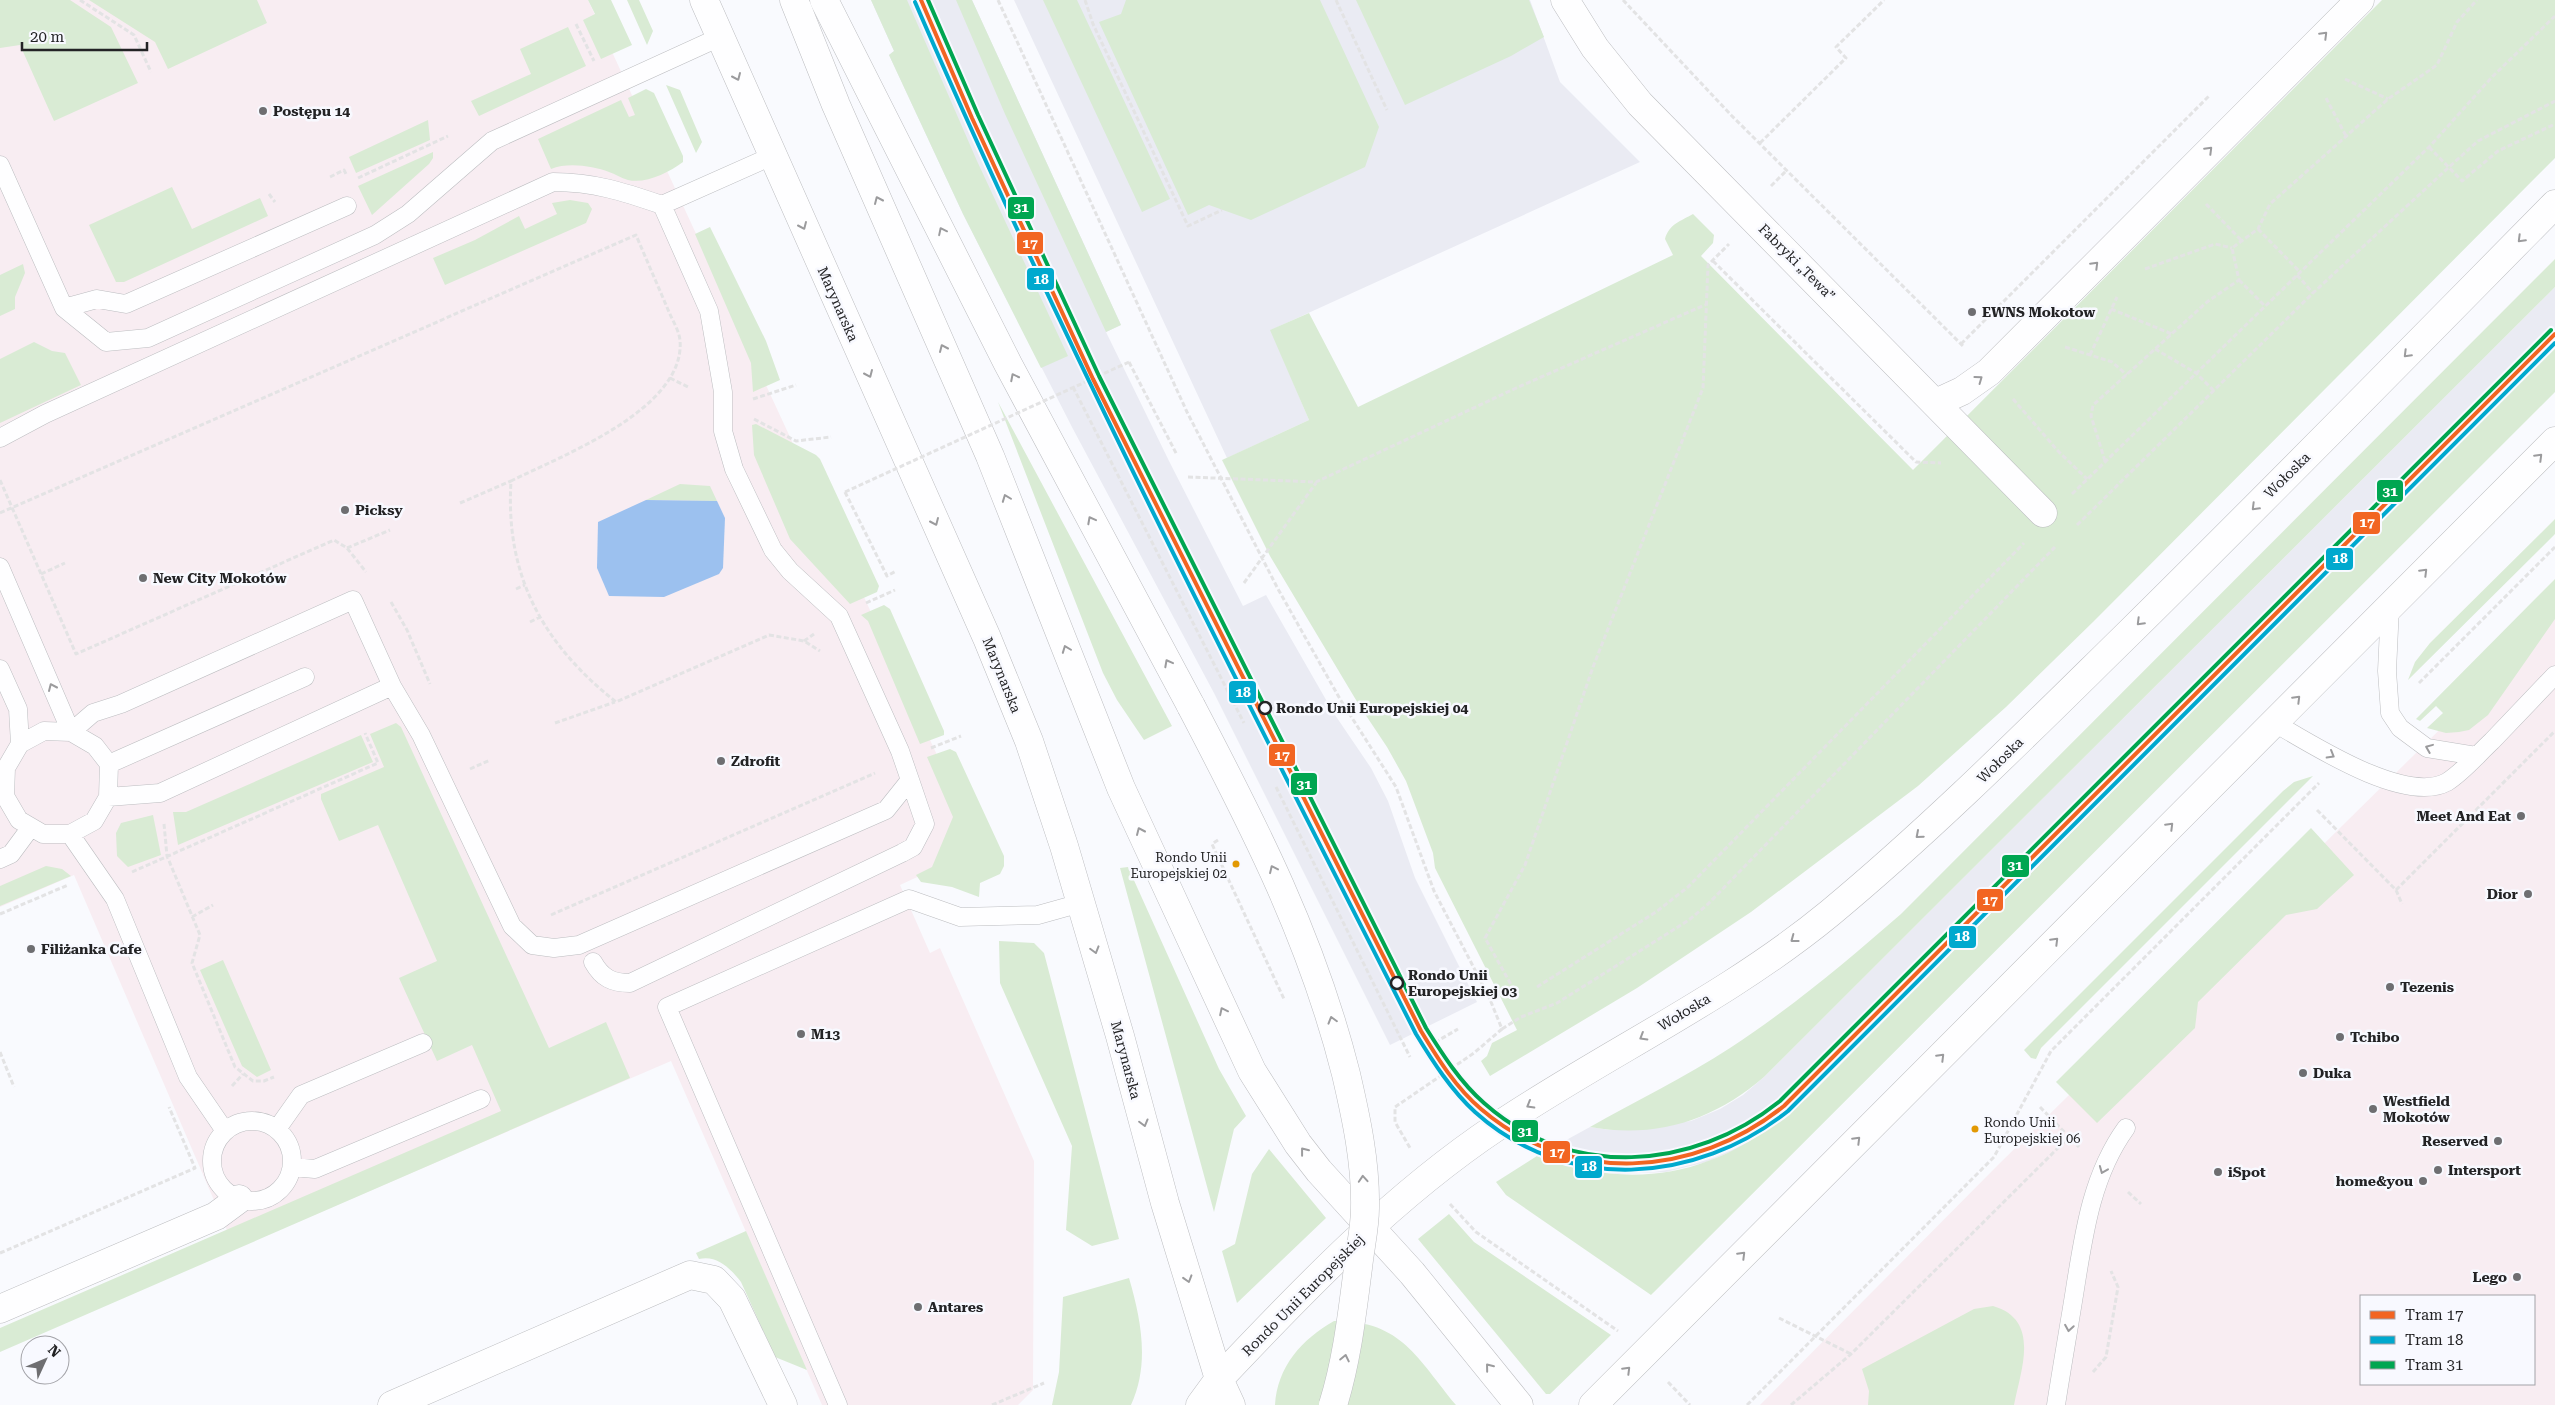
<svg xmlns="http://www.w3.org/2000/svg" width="2555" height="1405" font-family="'Roboto Serif',serif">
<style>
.commercial{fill:#f8edf2;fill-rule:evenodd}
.built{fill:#eaebf3}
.green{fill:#d9ebd4}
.water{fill:#9cc1ef}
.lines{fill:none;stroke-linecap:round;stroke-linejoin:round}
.lane-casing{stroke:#bcbdc0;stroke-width:19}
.street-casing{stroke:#bcbdc0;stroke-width:29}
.secondary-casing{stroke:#bcbdc0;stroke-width:29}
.primary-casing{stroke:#bcbdc0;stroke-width:29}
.path{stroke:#e3e3e4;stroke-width:3;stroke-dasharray:5 2.5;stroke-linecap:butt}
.lane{stroke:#fefeff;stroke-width:18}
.street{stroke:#fefeff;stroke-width:28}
.secondary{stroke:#fefeff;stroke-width:28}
.primary{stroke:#fefeff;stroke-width:28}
.primary-bridge-casing{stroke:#bcbdc0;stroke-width:29;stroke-linecap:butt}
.path-bridge{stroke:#e3e3e4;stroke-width:3;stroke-dasharray:5 2.5;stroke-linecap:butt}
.primary-bridge{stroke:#fefeff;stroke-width:28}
.tram-1-casing{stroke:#f8f9ff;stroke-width:8}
.tram-2-casing{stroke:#f8f9ff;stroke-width:8}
.tram-3-casing{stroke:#f8f9ff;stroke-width:8}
.tram-1{stroke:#f26522;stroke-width:4}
.tram-2{stroke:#00a9ce;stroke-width:4}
.tram-3{stroke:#00a651;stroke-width:4}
.oneway{stroke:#9b9b9d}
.poi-dot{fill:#6e6e71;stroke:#f8f9ff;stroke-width:2}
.stop-dot{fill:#f8f9ff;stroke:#232325;stroke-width:2.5}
.bus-dot{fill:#e29904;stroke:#f8f9ff;stroke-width:2}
.labels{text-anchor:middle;stroke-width:5;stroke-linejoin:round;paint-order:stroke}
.bus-label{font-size:13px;fill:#232325;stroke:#f8f9ff;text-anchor:end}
.poi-label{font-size:14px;font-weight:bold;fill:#232325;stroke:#f8f9ff;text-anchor:start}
.street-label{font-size:14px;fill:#232325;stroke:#f8f9ff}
.stop-label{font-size:14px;font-weight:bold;fill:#232325;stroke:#f8f9ff;text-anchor:start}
.line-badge{stroke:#f8f9ff;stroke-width:2}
.badge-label{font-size:14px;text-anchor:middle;font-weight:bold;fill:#fff}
</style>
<rect width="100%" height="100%" fill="#f9fafe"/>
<path class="commercial" d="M0,0h588l392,848 -80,37 30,68 10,-5 94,213 -1,229 -15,15h-196l-151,-344 -436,188 -161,-374 -74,32z
M2555,616v789h-795l238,-240zM2361,1296h173v88h-173z"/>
<path class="built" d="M871,0h101l149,325 -15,7 63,129 74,145 23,-11 67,117 38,56 17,33 27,77 62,124 -87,43 -176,-352 -141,-264 -110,-215 -74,-159 5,-4z
M1014,0h516l30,82 80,80 -369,168 38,90 -82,38z
M2555,287v60l-763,764 -18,15 -32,21 -35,15 -41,10 -47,2 -26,-2 -24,-5 -32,-11 53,-29 20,3 81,-9 29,-12 23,-14 21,-18z"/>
<path class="green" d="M0,0h70l41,27 27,56 -84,38 -34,-76 -20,3z
M89,0h168l10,23 -99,46 -13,-27z
M588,0h23l21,45 -31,14 -18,-39 12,-6z
M627,0h12l14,31 -6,14z
M871,0h36l70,161 91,195 -27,12 -78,-154 -74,-159 5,-4z
M956,0h16l149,325 -15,7 -101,-218z
M1043,0h34l93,199 -28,13z
M1126,0h194l59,127 -14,40 -114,53 -42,-15 -21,10 -89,-193 22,-8z
M1356,0h173l15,37 -33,19 -106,49z
M2382,0h173v158l-461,463 -88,86 -88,79 -167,126 -114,76 -147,88 -9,-15 6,-5 5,-13 25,-13 -82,-162 -2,-15 -27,-72 -19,-34 -28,-42 -89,-149 -48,-96 87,-40 -39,-90 39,-17 49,94 315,-152 -8,-16c4,-15 16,-18 28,-25l21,21 -1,8 -12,13 212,214z
M568,27l18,39 -107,50 -8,-15 60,-27 -11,-25z
M666,85l14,5 22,52 -6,11z
M646,89l8,4 29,63v6c-15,11 -37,22 -55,18 -7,-2 -13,-6 -19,-8 -16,-6 -41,-10 -58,-3l-13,-30 83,-39 8,17 6,-2 -7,-17z
M428,120l2,20 -74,33 -7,-16z
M433,152v6l-4,6 -57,51 -14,-29z
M172,187l20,42 68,-31 8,18 -144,66h-8l-27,-57z
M570,200l18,3 4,6 -6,14 -141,62 -12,-27 42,-18 44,-24 6,13 32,-15 -5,-11z
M710,227l56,114 14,39 -27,12 -2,-29 -56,-129z
M2555,259v28l-791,790c-50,43 -107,62 -174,50 46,-26 95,-50 140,-79 61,-40 116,-86 171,-134z
M23,264l2,9 -10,24v12l-15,7v-41z
M34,342l18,9 13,2 16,32 -81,38v-64z
M2555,347v45l-904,903 -145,-100 -10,-13 41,-26c107,40 193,14 274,-62z
M998,402l174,324 -28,14 -27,-40 -14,-27z
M756,424l60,31 4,4 59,127 -2,6 -27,12 -60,-65 -36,-84 -2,-30z
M680,484l30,2 7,15 -71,-1z
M2555,519v15l-147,146 7,-18 15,-19z
M2555,579v40l-67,96 -19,15 -10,2 -13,1 -19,-5 16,-15 -7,-7 -16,15 -4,-2z
M884,605l6,4 54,122v4l-24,9 -52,-123 -7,-6z
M396,723l5,4 148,321 57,-26 24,56 -630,274v-24l501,-217 -29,-66 -35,16 -38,-83 38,-17 -59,-136 -39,16 -18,-42v-5l63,-27 -14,-33z
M361,735l12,27 -195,83 -5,-33h13z
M950,749l6,3 48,104v10l-4,8 -20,9 -1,14 -27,-10 -31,-5 -5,-7 16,-8 21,-50 -26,-60z
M2313,776l-272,272 -5,11 -5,-1 -7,-8 259,-259 11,-9z
M153,815l8,40 -33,12 -11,-11 -1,-23 5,-10z
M2311,828l43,47 -37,34 -31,6 -88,87 -3,26 -98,95 -41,-41z
M46,866l16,3 9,7 -71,30v-20z
M1128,867l91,202 27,47 -12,13 -20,83 -94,-344z
M999,941l35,2 10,10 75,286 -27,7 -26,-16 6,-84 -72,-163z
M223,960l48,110 -14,7 -15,-11 -42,-96z
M1269,1149l57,69 -89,85 -15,-52 13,-7 17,-70z
M1449,1214l25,28 137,93 -61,59h-4l-128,-155z
M746,1231l61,139 -32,-13 -34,-75c-11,-14 -24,-27 -42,-23l-3,-6z
M1129,1278c12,41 21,86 2,127h-79l7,-33 4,-75z
M1993,1306c48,14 28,63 21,99h-146l1,-14 -7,-22 112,-60z
M1334,1321c67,-1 83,37 122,84h-181c2,-38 27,-66 59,-84z"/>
<path class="water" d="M646,500l71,1 8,17 -2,50 -4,6 -55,23 -55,-1 -12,-28 1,-46z"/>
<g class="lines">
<g class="lane-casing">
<path id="lane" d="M0,165l64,143 42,34 42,-4 227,-103 33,-21 84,-73 228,-104
M64,308l33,-9 29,5 221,-98
M0,438l45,-24 508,-232c41,0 71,10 109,23l110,-49
M0,567l71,165 22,-19 28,-9 232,-104 39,86 -232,107 -52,4
M2390,607l-3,64 3,42 10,15 27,20 49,8
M0,669l18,40 2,35
M392,686l29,49 91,191 20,19 22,3 25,-3 307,-135 24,-30 -10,-29 -61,-135 -49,-45 -17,-21 -39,-81 -11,-38v-39l-14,-81 -47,-106
M2273,722c38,22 132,83 174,60 16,-10 31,-28 45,-41 21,-22 42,-44 63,-66
M44,731l27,1 24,14 14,18 -1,33 -14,24 -24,13h-27l-24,-14 -14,-24 1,-28 14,-24z
M109,764l196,-87
M70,834l45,65 73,178 37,54
M0,859l11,-5 20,-27
M593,962c9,16 19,21 37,21l272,-130 11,-6 12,-23 -15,-44
M212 1161a40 40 0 1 1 80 0a40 40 0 1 1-80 0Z
M277,1129l24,-34 122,-52
M292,1167l23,2 166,-70
M838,1405l-171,-398 242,-108 51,18 78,-2 43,-12
M2056,1405c6,-39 13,-78 19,-116 9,-57 17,-114 51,-161"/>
</g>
<g class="street-casing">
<path id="street" d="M1565,0l30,48 45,56 403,409
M1936,403l26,-12 27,-19 371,-372
M0,1309l216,-93 23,-17
M392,1405l298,-130 24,5 18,19 51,106"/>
</g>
<g class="secondary-casing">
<path id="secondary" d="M794,0l42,105 154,351 131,332 131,283 46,73 21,27 93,102 107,132
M1231,1405l-12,-26c86,-91 175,-184 279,-253 109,-73 230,-129 332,-213 106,-88 203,-186 301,-282 143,-141 283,-284 424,-427
M1593,1405l962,-964"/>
</g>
<g class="primary-casing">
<path id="primary" d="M704,0l283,638 42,103 35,105 56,190 45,167 54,176 -19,26
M824,0l184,364 183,342"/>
</g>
<path class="path" d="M80,0l54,35 17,37
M998,0l189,412 91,177 62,110 56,88 38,104 55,106 13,32 -28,24 -79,54v15l15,26
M1085,0l8,24 95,202 34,-16
M1336,0l51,110
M1623,0l108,115 233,232
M576,24l18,37
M2345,79l43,20
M2326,98l20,38
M1760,143l86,-85 -10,-11 48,-47
M2429,147l33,34 36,-30 57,-27
M330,177l14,-7 3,6
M358,178l90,-42
M1771,186l16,-16
M269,194l6,8
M2206,204l36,37
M2258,229l42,43
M1713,261l203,201 25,1
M2145,269l70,-25 17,4
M2297,275l16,18
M2239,280l26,26
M2111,309l61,25
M1961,344l248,-248
M2065,347l47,15 15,13
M2155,349l41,24 18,18
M2090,355l27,-58
M1129,362l48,93
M670,378l20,10
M1073,387l171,336
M753,399l43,-14
M2013,399l45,52 29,28
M754,419l42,22 35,-4
M2105,461l-14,-45 2,-11 114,-103 32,-22 -7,-32 26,-19 12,-25 118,-105 49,-34 20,-43 20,-22
M1188,477l128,5 198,-93 193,-85
M0,480l76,174 258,-114 13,8 19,24
M845,492l42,84 9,-5
M2072,494l359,-349 60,-67 64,-62
M460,503l51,-22
M0,513l636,-278c11,26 22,51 33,77 4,9 10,19 11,28 6,69 -119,116 -169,141 -6,95 32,163 105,221l153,-67 35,6 16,10
M2077,525l236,-232 135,-125 30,-27 77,-40
M347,548l43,-18
M41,574l24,-11
M1244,583l72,-100
M516,589l9,-4
M391,602l16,28 23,54
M866,603l29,-13
M530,622l10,-5
M804,641l10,-7
M2419,683l136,-136
M555,723l60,-21
M931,748l30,-12
M470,769l20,-9
M1276,787l134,270
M2317,810l79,80 6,14
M164,824l3,32 33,79 -8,28 43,104 18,14h11l10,-4
M1218,840l-6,4 72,155
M132,872l246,-109 -13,-30
M2396,890l159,-159
M0,914l68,-29
M551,915l324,-142
M192,917l21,-12
M1537,987l119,-75 32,-25 336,-344
M1518,997l-33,-59 40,-73 68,-198 110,-279 5,-123 21,-21
M1502,1029l19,-12 36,-14 132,-83 19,-16 347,-357
M1422,1050l36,-21
M0,1052l14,35
M232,1086l11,-12
M2040,1107l39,40
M2128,1192l13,12
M1450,1204l26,28 142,99
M0,1253l195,-85 -26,-61
M1779,1318l72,36
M2093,1372l13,-15 12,-70 -7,-16
M1668,1382l22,23
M992,1405l52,-22
M1747,1405l247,-248 57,-106 268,-268
M1791,1405l60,-51 218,-217"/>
<use href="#lane" class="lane"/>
<use href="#street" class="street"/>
<use href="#secondary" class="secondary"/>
<use href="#primary" class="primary"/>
<g class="primary-bridge-casing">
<path id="primary-bridge" d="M1191,706c64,122 121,233 155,368 10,43 20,89 19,134 0,20 -5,40 -7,60 -6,46 -11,92 -25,137"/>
</g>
<path class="path-bridge" d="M845,492l284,-130"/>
<use href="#primary-bridge" class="primary-bridge"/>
<g class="tram-1-casing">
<path id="tram-1" d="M921,0l51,118 121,261 328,652c17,28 35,57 60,78 90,77 213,69 303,-3l771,-772"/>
</g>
<g class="tram-2-casing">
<path id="tram-2" d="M915,2c152,351 328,691 501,1032 17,28 35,56 59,78 91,82 221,72 313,-1l767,-768"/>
</g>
<g class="tram-3-casing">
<path id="tram-3" d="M928,0l50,115 121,261 327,652c17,27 34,54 58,75 86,77 209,68 296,-2l771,-771"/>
</g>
<use href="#tram-1" class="tram-1"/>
<use href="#tram-2" class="tram-2"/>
<use href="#tram-3" class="tram-3"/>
</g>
<defs><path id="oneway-chevron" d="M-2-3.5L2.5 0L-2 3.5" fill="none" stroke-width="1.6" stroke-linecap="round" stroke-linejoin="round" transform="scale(1.25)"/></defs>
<g class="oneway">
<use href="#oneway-chevron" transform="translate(2324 35) rotate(-45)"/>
<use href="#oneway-chevron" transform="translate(737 77) rotate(66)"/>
<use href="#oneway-chevron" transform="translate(2209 150) rotate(-45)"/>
<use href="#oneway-chevron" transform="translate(878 200) rotate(-114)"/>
<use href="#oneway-chevron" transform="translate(803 226) rotate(66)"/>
<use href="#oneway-chevron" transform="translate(942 231) rotate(-116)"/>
<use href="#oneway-chevron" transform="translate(2521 239) rotate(135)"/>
<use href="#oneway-chevron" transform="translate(2095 265) rotate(-45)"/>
<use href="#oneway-chevron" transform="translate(943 348) rotate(-114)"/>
<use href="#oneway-chevron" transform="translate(2407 354) rotate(135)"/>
<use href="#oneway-chevron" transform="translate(869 374) rotate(66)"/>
<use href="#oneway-chevron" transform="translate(1014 377) rotate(-117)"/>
<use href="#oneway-chevron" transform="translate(1979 379) rotate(-36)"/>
<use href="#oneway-chevron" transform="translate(2539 457) rotate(-45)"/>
<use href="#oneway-chevron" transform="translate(1006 498) rotate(-111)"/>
<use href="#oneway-chevron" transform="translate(2255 507) rotate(135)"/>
<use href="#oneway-chevron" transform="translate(1091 520) rotate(-118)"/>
<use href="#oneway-chevron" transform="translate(935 522) rotate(66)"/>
<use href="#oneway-chevron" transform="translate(2424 572) rotate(-45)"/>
<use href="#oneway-chevron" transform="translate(2140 622) rotate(135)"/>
<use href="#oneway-chevron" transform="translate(1066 649) rotate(-111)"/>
<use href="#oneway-chevron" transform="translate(1168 663) rotate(-118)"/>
<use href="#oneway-chevron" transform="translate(52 687) rotate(-114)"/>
<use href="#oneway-chevron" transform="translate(2297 699) rotate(-45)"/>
<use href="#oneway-chevron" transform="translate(2429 748) rotate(-158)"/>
<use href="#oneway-chevron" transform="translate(2331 755) rotate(30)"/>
<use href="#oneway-chevron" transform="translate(2170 826) rotate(-45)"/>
<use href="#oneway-chevron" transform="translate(1140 831) rotate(-114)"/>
<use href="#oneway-chevron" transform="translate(1919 835) rotate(139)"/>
<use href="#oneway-chevron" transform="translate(1273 869) rotate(-115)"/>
<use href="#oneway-chevron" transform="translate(1794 939) rotate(143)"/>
<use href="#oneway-chevron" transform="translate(2055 941) rotate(-45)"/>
<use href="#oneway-chevron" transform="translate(1095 950) rotate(74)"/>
<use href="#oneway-chevron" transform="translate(1223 1011) rotate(-116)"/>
<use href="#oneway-chevron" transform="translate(1332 1020) rotate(-106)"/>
<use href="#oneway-chevron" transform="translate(1643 1037) rotate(149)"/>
<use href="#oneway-chevron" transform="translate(1941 1057) rotate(-45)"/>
<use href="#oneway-chevron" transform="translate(1530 1105) rotate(150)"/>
<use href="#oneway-chevron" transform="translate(1144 1123) rotate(75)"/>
<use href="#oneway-chevron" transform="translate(1857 1140) rotate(-45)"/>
<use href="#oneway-chevron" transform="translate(1304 1151) rotate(-128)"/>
<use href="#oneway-chevron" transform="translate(2103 1170) rotate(112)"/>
<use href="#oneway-chevron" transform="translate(1363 1179) rotate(-94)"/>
<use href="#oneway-chevron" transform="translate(1742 1255) rotate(-45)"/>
<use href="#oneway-chevron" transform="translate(1188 1279) rotate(73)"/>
<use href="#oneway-chevron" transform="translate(2069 1328) rotate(99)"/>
<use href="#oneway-chevron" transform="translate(1345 1358) rotate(-78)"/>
<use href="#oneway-chevron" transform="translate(1489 1367) rotate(-129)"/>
<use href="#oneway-chevron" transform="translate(1627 1370) rotate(-45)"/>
</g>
<g class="poi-dot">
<circle cx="263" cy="111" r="5"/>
<circle cx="1972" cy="312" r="5"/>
<circle cx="345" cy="510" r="5"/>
<circle cx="143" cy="578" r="5"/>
<circle cx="721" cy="761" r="5"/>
<circle cx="2521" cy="816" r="5"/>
<circle cx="2528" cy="894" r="5"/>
<circle cx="31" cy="949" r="5"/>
<circle cx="2390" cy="987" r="5"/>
<circle cx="801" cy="1034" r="5"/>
<circle cx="2340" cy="1037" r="5"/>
<circle cx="2303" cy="1073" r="5"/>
<circle cx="2373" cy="1109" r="5"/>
<circle cx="2498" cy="1141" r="5"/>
<circle cx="2438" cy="1170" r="5"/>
<circle cx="2218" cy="1172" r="5"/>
<circle cx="2423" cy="1181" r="5"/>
<circle cx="2517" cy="1277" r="5"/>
<circle cx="918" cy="1307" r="5"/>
</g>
<g class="stop-dot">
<circle cx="1265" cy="708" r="6"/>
<circle cx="1397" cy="983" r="6"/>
</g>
<g class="bus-dot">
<circle cx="1236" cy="864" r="4.5"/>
<circle cx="1975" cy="1129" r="4.5"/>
</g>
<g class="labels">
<g class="bus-label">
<text x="1227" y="862">Rondo Unii<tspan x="1227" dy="16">Europejskiej 02</tspan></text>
<text x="1984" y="1127" text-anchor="start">Rondo Unii<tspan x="1984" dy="16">Europejskiej 06</tspan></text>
</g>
<g class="poi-label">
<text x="273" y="116">Postępu 14</text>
<text x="1982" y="317">EWNS Mokotow</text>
<text x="355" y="515">Picksy</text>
<text x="153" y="583">New City Mokotów</text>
<text x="731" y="766">Zdrofit</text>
<text x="2511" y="821" text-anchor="end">Meet And Eat</text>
<text x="2518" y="899" text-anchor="end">Dior</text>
<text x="41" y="954">Filiżanka Cafe</text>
<text x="2400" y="992">Tezenis</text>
<text x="811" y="1039">M13</text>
<text x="2350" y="1042">Tchibo</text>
<text x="2313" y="1078">Duka</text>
<text x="2383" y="1106">Westfield<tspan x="2383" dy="16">Mokotów</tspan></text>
<text x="2488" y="1146" text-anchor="end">Reserved</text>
<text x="2448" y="1175">Intersport</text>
<text x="2228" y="1177">iSpot</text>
<text x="2413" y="1186" text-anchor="end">home&amp;you</text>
<text x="2507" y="1282" text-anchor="end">Lego</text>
<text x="928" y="1312">Antares</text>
</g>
<g class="street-label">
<text transform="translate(1797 262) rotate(45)" y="5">Fabryki „Tewa”</text>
<text transform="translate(838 304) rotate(66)" y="5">Marynarska</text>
<text transform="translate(2287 475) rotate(-45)" y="5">Wołoska</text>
<text transform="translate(1002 675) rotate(68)" y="5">Marynarska</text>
<text transform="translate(2000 760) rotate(-45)" y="5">Wołoska</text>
<text transform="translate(1684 1012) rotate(-31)" y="5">Wołoska</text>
<text transform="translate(1126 1060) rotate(75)" y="5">Marynarska</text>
<text transform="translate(1303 1295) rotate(-45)" y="5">Rondo Unii Europejskiej</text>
</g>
<g class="stop-label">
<text x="1276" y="713">Rondo Unii Europejskiej 04</text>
<text x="1408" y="980">Rondo Unii<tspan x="1408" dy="16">Europejskiej 03</tspan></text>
</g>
</g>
<g class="line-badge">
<rect x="1007" y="196" width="28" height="24" rx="5" fill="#00a651"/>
<rect x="1016" y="231" width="28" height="24" rx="5" fill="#f26522"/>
<rect x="1026" y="267" width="29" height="24" rx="5" fill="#00a9ce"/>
<rect x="2376" y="479" width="28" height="24" rx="5" fill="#00a651"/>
<rect x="2352" y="511" width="29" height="24" rx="5" fill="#f26522"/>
<rect x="2325" y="547" width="29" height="24" rx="5" fill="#00a9ce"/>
<rect x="1228" y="680" width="29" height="24" rx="5" fill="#00a9ce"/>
<rect x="1268" y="743" width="28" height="24" rx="5" fill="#f26522"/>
<rect x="1290" y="772" width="28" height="24" rx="5" fill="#00a651"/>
<rect x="2001" y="854" width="29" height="24" rx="5" fill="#00a651"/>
<rect x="1976" y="888" width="28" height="24" rx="5" fill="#f26522"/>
<rect x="1948" y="925" width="29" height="24" rx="5" fill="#00a9ce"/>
<rect x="1511" y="1119" width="28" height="24" rx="5" fill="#00a651"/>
<rect x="1542" y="1140" width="29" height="24" rx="5" fill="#f26522"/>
<rect x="1574" y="1155" width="29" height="24" rx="5" fill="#00a9ce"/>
</g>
<g class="badge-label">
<text x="1021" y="212">31</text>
<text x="1030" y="248">17</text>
<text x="1041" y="284">18</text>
<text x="2390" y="496">31</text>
<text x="2367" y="527">17</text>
<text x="2340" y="563">18</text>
<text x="1243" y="697">18</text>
<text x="1282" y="760">17</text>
<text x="1304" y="789">31</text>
<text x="2015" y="870">31</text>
<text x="1990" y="905">17</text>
<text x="1962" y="941">18</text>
<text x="1525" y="1136">31</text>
<text x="1557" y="1157">17</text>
<text x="1589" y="1171">18</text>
</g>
<rect x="2360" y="1295" width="175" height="90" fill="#f8f9ff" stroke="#a3a3a8"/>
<rect x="2370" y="1311" width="25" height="8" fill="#f26522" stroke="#a3a3a8"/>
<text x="2405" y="1320" font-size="15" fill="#232325">Tram 17</text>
<rect x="2370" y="1336" width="25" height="8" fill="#00a9ce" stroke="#a3a3a8"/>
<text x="2405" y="1345" font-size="15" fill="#232325">Tram 18</text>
<rect x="2370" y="1361" width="25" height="8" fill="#00a651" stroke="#a3a3a8"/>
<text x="2405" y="1370" font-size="15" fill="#232325">Tram 31</text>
<g transform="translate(45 1360) rotate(46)"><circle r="24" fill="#f8f9ff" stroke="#a3a3a8"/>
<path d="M0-4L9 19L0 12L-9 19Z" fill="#6e6e71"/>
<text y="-8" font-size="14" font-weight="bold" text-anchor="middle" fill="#232325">N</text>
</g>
<path d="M22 42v8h125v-8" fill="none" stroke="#232325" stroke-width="2.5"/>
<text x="30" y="42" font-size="15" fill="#232325" stroke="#f8f9ff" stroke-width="4" paint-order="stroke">20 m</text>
</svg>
